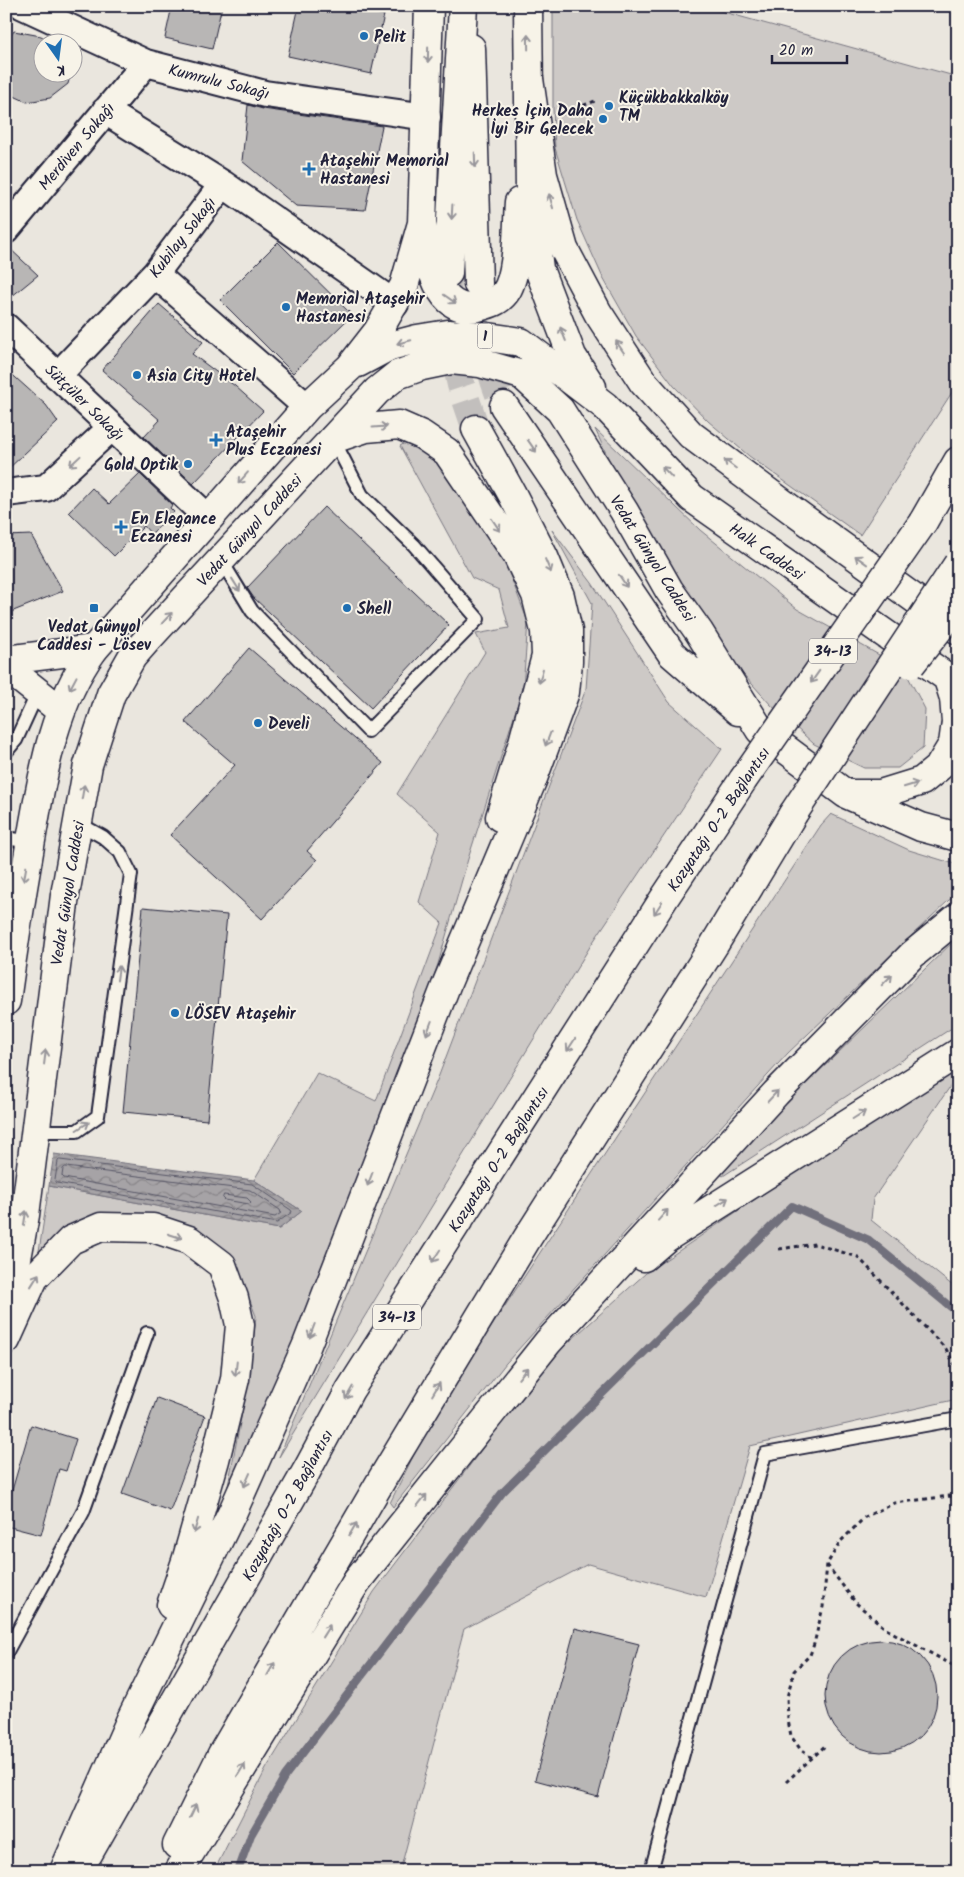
<svg xmlns="http://www.w3.org/2000/svg" width="964" height="1877" font-family="Kalam,sans-serif">
<style>
.grass{fill:#cdc9c6;stroke:#787680}
.water{fill:url(#water-waves);stroke:#716f7b}
.lines{fill:none;stroke-linecap:round;stroke-linejoin:round}
.shore{stroke:#575666;stroke-width:1}
.stream{stroke:#716f7b;stroke-width:8}
.building{fill:#b8b6b5;stroke:#22223b}
.primary-tunnel{stroke:#c2bfbd;stroke-width:28;stroke-dasharray:28 14;stroke-linecap:butt}
.motorway-tunnel{stroke:#c2bfbd;stroke-width:28;stroke-dasharray:28 14;stroke-linecap:butt}
.service-casing{stroke:#22223b;stroke-width:16}
.minor-casing{stroke:#22223b;stroke-width:30}
.tertiary-casing{stroke:#22223b;stroke-width:31}
.primary-casing{stroke:#22223b;stroke-width:31}
.motorway-casing{stroke:#22223b;stroke-width:31}
.path{stroke:#22223b;stroke-width:3;stroke-dasharray:4 4;stroke-linecap:butt}
.service{stroke:#f7f3e8;stroke-width:12}
.minor{stroke:#f7f3e8;stroke-width:26}
.tertiary{stroke:#f7f3e8;stroke-width:28}
.primary{stroke:#f7f3e8;stroke-width:28}
.motorway{stroke:#f7f3e8;stroke-width:28}
.motorway-bridge-casing{stroke:#22223b;stroke-width:31;stroke-linecap:butt}
.motorway-bridge{stroke:#f7f3e8;stroke-width:28}
.oneway{stroke:#97959a}
.poi-dot{fill:#1f6fb2;stroke:#f7f3e8;stroke-width:2}
.labels{text-anchor:middle;stroke-width:4;stroke-linejoin:round;paint-order:stroke}
.shield{fill:#f7f3e8;stroke:#62616f;stroke-width:1}
.shield-label{font-size:15px;font-weight:bold;fill:#22223b}
.poi-label{font-size:16px;font-weight:bold;fill:#22223b;stroke:#f7f3e8;text-anchor:start}
.street-label{font-size:16px;fill:#22223b;stroke:#f7f3e8}
</style>
<defs>
<pattern id="water-waves" width="16" height="10" patternUnits="userSpaceOnUse" patternTransform="scale(1.25)"><rect width="16" height="10" fill="#a6a3a6"/><path d="M0 5q4-4 8 0t8 0" fill="none" stroke="#878488"/></pattern>
</defs>
<rect width="100%" height="100%" fill="#eae6de"/>
<filter id="ink" filterUnits="userSpaceOnUse"><feTurbulence type="fractalNoise" baseFrequency=".02" numOctaves="2"/><feDisplacementMap in="SourceGraphic" scale="10" xChannelSelector="R" yChannelSelector="G"/><feConvolveMatrix kernelMatrix="1 2 1 2 8 2 1 2 1" color-interpolation-filters="sRGB"/></filter>
<g filter="url(#ink)">
<path class="grass" d="M553,6h149l256,71v306l-98,152 -111,-79 -41,-35 -34,-35 -38,-50 -33,-58 -26,-58 -22,-72 -2,-39z
M595,429l105,101 97,79 107,60 21,40 -2,39 -25,20h-34l-50,-24 -43,-39 -37,-41 -86,-118z
M410,440l29,22 65,97 24,63 -5,66 -55,171 -30,105 -56,161 -102,248 -52,113 21,-110 7,-60 -22,-57 -149,-34 -46,26 10,-65 230,43 23,-18 -48,-31 63,-107 59,28 66,-178 -23,-21 21,-70 -43,-38 88,-142 -9,-18 33,-6 -10,-38 -27,-12 -72,-132z
M552,530l40,53 77,119 53,47 -131,196 -312,512 159,-379 148,-389 6,-86z
M831,814l78,36 49,15v31l-9,4 -161,153 -282,310 -113,144 -3,-4 44,-89 387,-589z
M958,937v87l-235,152 -7,-5z
M958,1062v13l-85,124 -2,21 87,70v113l-5,-3 -203,46 -44,151 -118,-33 -124,65 -64,242h-186l52,-102 108,-177 176,-233 96,-86z"/>
<path class="water" d="M54,1154l200,26 48,31 -23,18 -230,-43z"/>
<g class="lines">
<path class="shore" d="M60,1160l192,24 39,26 1,2 -15,11 -220,-40 -2,-3 3,-19z
M66,1167l184,23 30,20 1,3 -6,4 -211,-39 -2,-2 1,-7z
M224,1195l23,3 4,4 -2,2 -24,-4 -2,-2z"/>
<path class="stream" d="M238,1871l13,-36 34,-59 217,-283 290,-287 77,34 89,73"/>
</g>
<path class="building" d="M172,6h50l-10,43 -47,-11z
M299,6h44l41,9 -13,59 -83,-18z
M14,31l27,5 11,6h-10v30h29l-3,12 -18,14 -23,4 -13,-6 -8,1v-55z
M248,105l15,4 119,17 -17,84 -69,-4 -54,-45z
M278,242l74,73 -59,58 -73,-73z
M6,245l32,30 -32,26z
M159,304l44,38 -11,12 43,32 28,25 -70,73 -49,-47 16,-17 -58,-50z
M6,369l40,36 12,17 -52,49z
M140,474l32,31 -2,3 4,4 -23,22 -7,-8 -30,30 -45,-44 23,-24 17,16z
M324,507l125,118 -78,83 -117,-110 -7,-10z
M31,535l32,56 -57,23v-78z
M249,648l134,115 -76,88 10,9 -55,59 -92,-84 65,-70 -50,-43z
M143,907l84,8 -20,205 -84,-8z
M157,1398l48,18 -35,95 -48,-17z
M31,1425l45,14 -10,32 -7,-2 -18,66 -35,-9v-15z
M575,1628l64,16 -41,153 -63,-17z
M825 1696a56 56 0 1 1 112 0a56 56 0 1 1-112 0Z"/>
<g class="lines">
<path class="primary-tunnel" d="M478,284c4,42 8,84 26,122"/>
<path class="motorway-tunnel" d="M448,277l-2,41 15,67 15,44"/>
<g class="service-casing">
<path id="service" d="M221,560l31,51 116,120 110,-112 -64,-74 -52,-50 -29,-56
M6,752l10,-12 22,-48
M6,838l25,4
M36,1131h41l21,-15 33,-242 -11,-22 -17,-15 -25,-14
M6,1653l77,-141 64,-179
M651,1871l114,-417 193,-35"/>
</g>
<g class="minor-casing">
<path id="minor" d="M23,6l123,57 119,31 162,23
M105,111l118,73
M6,230l140,-167
M155,274l152,133
M6,327l202,191
M57,376l98,-102 68,-90 172,120
M6,493l40,-5 65,-60"/>
</g>
<g class="tertiary-casing">
<path id="tertiary" d="M6,660l88,-11
M6,667l54,43"/>
</g>
<g class="primary-casing">
<path id="primary" d="M528,6l2,189 9,74 33,87 20,31
M471,48l7,236
M423,229c5,29 14,87 55,78 11,-3 20,-5 27,-14 14,-18 12,-68 14,-91
M358,363l32,-17 27,-7 31,-5 40,3 33,5 84,64 87,92 266,187
M504,406l168,248 66,57
M852,794h28l42,-13 17,-14 14,-23 3,-22 -2,-24 -7,-22
M6,1001c7,-52 15,-103 24,-155 12,-69 22,-139 64,-197l213,-242 43,-40 28,-36 26,-45 18,-63 7,-217
M6,1318l19,-103 40,-320 23,-130 23,-71 21,-37 14,-16 231,-250 20,-16 25,-9 29,-6 29,3 42,12 38,35 64,101 45,79 30,42 61,98 86,64 75,33 37,10"/>
</g>
<g class="motorway-casing">
<path id="motorway" d="M529,79l14,96 21,74 34,64 45,69 48,53 109,81 158,114
M448,273l15,-267
M333,439l33,-11 33,-3 23,10 25,17 70,103 19,40 9,36 1,25 -23,86 -23,75
M923,522l35,-61
M644,1257l22,-19 292,-185
M6,1340l28,-62 37,-38 30,-13 52,1 36,12 33,25 12,33 6,27 -5,54 -20,81 -29,101 -15,44
M177,1845l45,-91 163,-280 143,-237 186,-292 79,-131
M88,1854l218,-382 44,-82 315,-493 78,-117
M64,1871l67,-152 102,-208 73,-164 141,-364 85,-202 33,-89 3,-30v-31l-8,-35 -16,-39 -32,-63 -36,-65
M179,1871l178,-290 191,-239 228,-249 136,-138 46,-38"/>
</g>
<path class="path" d="M561,114l34,-13
M779,1249l36,-5 43,13 88,92 12,22
M827,1565l29,38 30,26 72,39
M812,1758l-11,-8 -10,-14 -3,-16 -1,-23 7,-26 16,-16 4,-11 9,-37 4,-43 14,-23 24,-24 29,-14 55,-7 9,3
M786,1782l40,-37"/>
<use href="#service" class="service"/>
<use href="#minor" class="minor"/>
<use href="#tertiary" class="tertiary"/>
<use href="#primary" class="primary"/>
<use href="#motorway" class="motorway"/>
<g class="motorway-bridge-casing">
<path id="motorway-bridge" d="M911,664l47,-59
M743,780l180,-258
M793,814l165,-250"/>
</g>
<use href="#motorway-bridge" class="motorway-bridge"/>
</g>
<defs><path id="oneway-shaft" d="M-6 0H5M1.5-3L5.5 0L1.5 3" fill="none" stroke-width="1.6" stroke-linecap="round" stroke-linejoin="round" transform="scale(1.25)"/></defs>
<g class="oneway">
<use href="#oneway-shaft" transform="translate(528 42) rotate(-91)"/>
<use href="#oneway-shaft" transform="translate(428 55) rotate(91)"/>
<use href="#oneway-shaft" transform="translate(475 160) rotate(88)"/>
<use href="#oneway-shaft" transform="translate(551 201) rotate(-106)"/>
<use href="#oneway-shaft" transform="translate(452 212) rotate(93)"/>
<use href="#oneway-shaft" transform="translate(450 299) rotate(35)"/>
<use href="#oneway-shaft" transform="translate(563 334) rotate(-112)"/>
<use href="#oneway-shaft" transform="translate(404 342) rotate(166)"/>
<use href="#oneway-shaft" transform="translate(620 347) rotate(-124)"/>
<use href="#oneway-shaft" transform="translate(380 427) rotate(-4)"/>
<use href="#oneway-shaft" transform="translate(532 446) rotate(55)"/>
<use href="#oneway-shaft" transform="translate(75 461) rotate(137)"/>
<use href="#oneway-shaft" transform="translate(730 464) rotate(-143)"/>
<use href="#oneway-shaft" transform="translate(667 472) rotate(-133)"/>
<use href="#oneway-shaft" transform="translate(243 478) rotate(131)"/>
<use href="#oneway-shaft" transform="translate(496 525) rotate(56)"/>
<use href="#oneway-shaft" transform="translate(861 560) rotate(-144)"/>
<use href="#oneway-shaft" transform="translate(548 566) rotate(67)"/>
<use href="#oneway-shaft" transform="translate(623 581) rotate(56)"/>
<use href="#oneway-shaft" transform="translate(236 585) rotate(58)"/>
<use href="#oneway-shaft" transform="translate(167 618) rotate(-47)"/>
<use href="#oneway-shaft" transform="translate(541 676) rotate(105)"/>
<use href="#oneway-shaft" transform="translate(815 677) rotate(125)"/>
<use href="#oneway-shaft" transform="translate(73 683) rotate(118)"/>
<use href="#oneway-shaft" transform="translate(548 739) rotate(111)"/>
<use href="#oneway-shaft" transform="translate(911 785) rotate(-17)"/>
<use href="#oneway-shaft" transform="translate(83 792) rotate(-80)"/>
<use href="#oneway-shaft" transform="translate(25 874) rotate(100)"/>
<use href="#oneway-shaft" transform="translate(658 908) rotate(123)"/>
<use href="#oneway-shaft" transform="translate(118 973) rotate(-82)"/>
<use href="#oneway-shaft" transform="translate(887 980) rotate(-45)"/>
<use href="#oneway-shaft" transform="translate(429 1028) rotate(111)"/>
<use href="#oneway-shaft" transform="translate(571 1045) rotate(123)"/>
<use href="#oneway-shaft" transform="translate(45 1057) rotate(-83)"/>
<use href="#oneway-shaft" transform="translate(773 1096) rotate(-47)"/>
<use href="#oneway-shaft" transform="translate(859 1115) rotate(-32)"/>
<use href="#oneway-shaft" transform="translate(83 1126) rotate(-32)"/>
<use href="#oneway-shaft" transform="translate(370 1179) rotate(111)"/>
<use href="#oneway-shaft" transform="translate(722 1202) rotate(-32)"/>
<use href="#oneway-shaft" transform="translate(663 1215) rotate(-48)"/>
<use href="#oneway-shaft" transform="translate(25 1218) rotate(-81)"/>
<use href="#oneway-shaft" transform="translate(175 1236) rotate(18)"/>
<use href="#oneway-shaft" transform="translate(436 1256) rotate(123)"/>
<use href="#oneway-shaft" transform="translate(35 1280) rotate(-58)"/>
<use href="#oneway-shaft" transform="translate(312 1331) rotate(111)"/>
<use href="#oneway-shaft" transform="translate(236 1369) rotate(96)"/>
<use href="#oneway-shaft" transform="translate(523 1373) rotate(-51)"/>
<use href="#oneway-shaft" transform="translate(436 1389) rotate(-59)"/>
<use href="#oneway-shaft" transform="translate(349 1393) rotate(120)"/>
<use href="#oneway-shaft" transform="translate(247 1480) rotate(114)"/>
<use href="#oneway-shaft" transform="translate(422 1500) rotate(-51)"/>
<use href="#oneway-shaft" transform="translate(196 1526) rotate(106)"/>
<use href="#oneway-shaft" transform="translate(353 1529) rotate(-60)"/>
<use href="#oneway-shaft" transform="translate(326 1631) rotate(-58)"/>
<use href="#oneway-shaft" transform="translate(271 1669) rotate(-60)"/>
<use href="#oneway-shaft" transform="translate(241 1770) rotate(-58)"/>
<use href="#oneway-shaft" transform="translate(193 1811) rotate(-64)"/>
</g>
</g>
<g class="poi-dot">
<circle cx="364" cy="36" r="5"/>
<circle cx="609" cy="106" r="5"/>
<circle cx="603" cy="119" r="5"/>
<path d="M306.5 161.5h5v5h5v5h-5v5h-5v-5h-5v-5h5z"/>
<circle cx="286" cy="307" r="5"/>
<circle cx="137" cy="375" r="5"/>
<path d="M213.5 432.5h5v5h5v5h-5v5h-5v-5h-5v-5h5z"/>
<circle cx="188" cy="464" r="5"/>
<path d="M118.5 519.5h5v5h5v5h-5v5h-5v-5h-5v-5h5z"/>
<rect x="89" y="603" width="10" height="10" rx="2.5"/>
<circle cx="347" cy="608" r="5"/>
<circle cx="258" cy="723" r="5"/>
<circle cx="175" cy="1013" r="5"/>
</g>
<g class="labels">
<g class="shield">
<rect x="477.5" y="323.5" width="15" height="25" rx="4"/>
<rect x="809" y="638.5" width="48" height="25" rx="4"/>
<rect x="373" y="1304.5" width="48" height="25" rx="4"/>
</g>
<g class="shield-label">
<text x="485" y="341">1</text>
<text x="833" y="656">34-13</text>
<text x="397" y="1322">34-13</text>
</g>
<g class="poi-label">
<text x="374" y="42">Pelit</text>
<text x="619" y="103">Küçükbakkalköy<tspan x="619" dy="18">TM</tspan></text>
<text x="593" y="116" text-anchor="end">Herkes İçin Daha<tspan x="593" dy="18">İyi Bir Gelecek</tspan></text>
<text x="320" y="166">Ataşehir Memorial<tspan x="320" dy="18">Hastanesi</tspan></text>
<text x="296" y="304">Memorial Ataşehir<tspan x="296" dy="18">Hastanesi</tspan></text>
<text x="147" y="381">Asia City Hotel</text>
<text x="226" y="437">Ataşehir<tspan x="226" dy="18">Plus Eczanesi</tspan></text>
<text x="178" y="470" text-anchor="end">Gold Optik</text>
<text x="131" y="524">En Elegance<tspan x="131" dy="18">Eczanesi</tspan></text>
<text x="357" y="614">Shell</text>
<text x="94" y="632" text-anchor="middle">Vedat Günyol<tspan x="94" dy="18">Caddesi - Lösev</tspan></text>
<text x="268" y="729">Develi</text>
<text x="185" y="1019">LÖSEV Ataşehir</text>
</g>
<g class="street-label">
<text transform="translate(219 81) rotate(14)" y="6">Kumrulu Sokağı</text>
<text transform="translate(76 146) rotate(-50)" y="6">Merdiven Sokağı</text>
<text transform="translate(182 237) rotate(-52)" y="6">Kubilay Sokağı</text>
<text transform="translate(85 402) rotate(44)" y="6">Sütçüler Sokağı</text>
<text transform="translate(249 530) rotate(-47)" y="6">Vedat Günyol Caddesi</text>
<text transform="translate(767 551) rotate(35)" y="6">Halk Caddesi</text>
<text transform="translate(653 558) rotate(58)" y="6">Vedat Günyol Caddesi</text>
<text transform="translate(718 819) rotate(-56)" y="6">Kozyatağı O-2 Bağlantısı</text>
<text transform="translate(67 893) rotate(-81)" y="6">Vedat Günyol Caddesi</text>
<text transform="translate(498 1159) rotate(-57)" y="6">Kozyatağı O-2 Bağlantısı</text>
<text transform="translate(287 1505) rotate(-61)" y="6">Kozyatağı O-2 Bağlantısı</text>
</g>
</g>
<rect width="964" height="1877" fill="none" stroke="#f7f3e8" stroke-width="25"/>
<rect x="12" y="12" width="939" height="1852" fill="none" stroke="#22223b" stroke-width="2" filter="url(#ink)"/>
<g transform="translate(58 58) rotate(166)"><circle r="24" fill="#f7f3e8" stroke="#a29fa3"/>
<path d="M0-4L9 19L0 12L-9 19Z" fill="#1f6fb2"/>
<text y="-8" font-size="14" font-weight="bold" text-anchor="middle" fill="#22223b">K</text>
</g>
<path d="M772 55v8h75v-8" fill="none" stroke="#22223b" stroke-width="2.5"/>
<text x="779" y="55" font-size="15" fill="#22223b" stroke="#f7f3e8" stroke-width="4" paint-order="stroke">20 m</text>
</svg>
